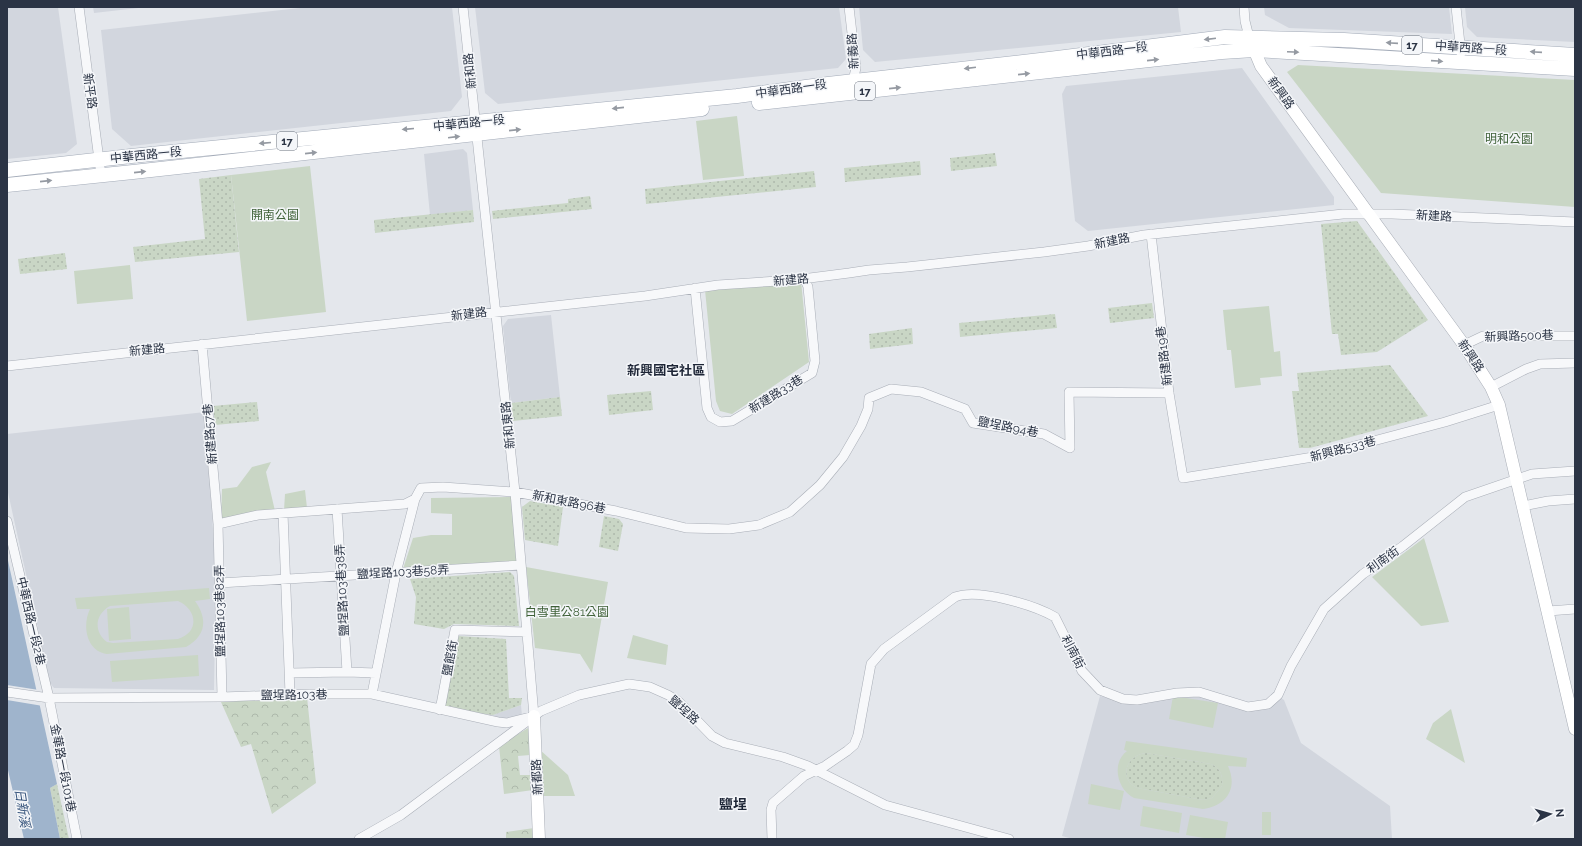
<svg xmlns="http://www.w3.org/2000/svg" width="1582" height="846" font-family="Raleway,'Noto Sans TC',sans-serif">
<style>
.built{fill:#d2d6de}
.grass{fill:url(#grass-dots)}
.forest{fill:url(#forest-crowns)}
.green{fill:#c9d6c5;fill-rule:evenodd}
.water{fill:#9fb4cc}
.pier{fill:#e4e7ec}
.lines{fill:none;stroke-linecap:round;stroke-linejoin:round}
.street-casing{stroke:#a9aeb7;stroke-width:10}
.secondary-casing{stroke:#a9aeb7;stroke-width:13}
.primary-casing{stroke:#a3abb8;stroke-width:15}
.street{stroke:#f7f8fa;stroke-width:9}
.secondary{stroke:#fff;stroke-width:12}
.primary{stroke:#fff;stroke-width:14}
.oneway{fill:#959aa2}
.labels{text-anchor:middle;stroke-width:3;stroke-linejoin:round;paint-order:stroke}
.shield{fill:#f4f6f9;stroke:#676e7b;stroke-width:1}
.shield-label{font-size:11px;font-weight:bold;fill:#2b3445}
.street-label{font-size:12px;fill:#2b3445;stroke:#f4f6f9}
.park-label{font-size:12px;fill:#3f6138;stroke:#f4f6f9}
.neighbourhood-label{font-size:13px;font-weight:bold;fill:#1d2536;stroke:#f4f6f9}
.water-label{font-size:13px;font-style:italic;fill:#34527a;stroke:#f4f6f9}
.quarter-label{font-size:14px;font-weight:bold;fill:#1d2536;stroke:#f4f6f9}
</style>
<defs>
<pattern id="grass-dots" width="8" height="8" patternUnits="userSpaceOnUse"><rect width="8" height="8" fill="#c9d6c5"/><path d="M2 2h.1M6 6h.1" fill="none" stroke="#adb8ab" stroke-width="1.8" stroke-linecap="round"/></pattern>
<pattern id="forest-crowns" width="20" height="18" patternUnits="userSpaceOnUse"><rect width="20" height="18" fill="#c9d6c5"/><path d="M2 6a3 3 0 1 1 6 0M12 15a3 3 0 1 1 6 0" fill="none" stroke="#adb8ab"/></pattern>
</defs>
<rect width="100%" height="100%" fill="#e4e7ec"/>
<path class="built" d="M7,7h51l19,137 -11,9 -59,6z
M93,7h54l-53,6z
M309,7h143l10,90 -11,14 -320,35 -19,-17 -11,-99z
M475,7h364l7,52 -8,9 -340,36 -13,-11z
M859,7h319l3,25 -306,30 -12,-12z
M1264,7h185l3,27 -163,-6 -24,-13z
M1465,7h110v35l-98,-5 -10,-10z
M1242,68l92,129v8l-246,26 -13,-10 -13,-127 4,-8z
M463,149l4,4 6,57 -43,5 -6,-61z
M551,315l9,82 -49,6 -8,-77 5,-7z
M205,412l11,161 -2,117 -160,-2 -4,-5 -43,-195v-54z
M1178,692l76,14 24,-10 6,4 17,43 89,63 2,33h-319l-11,-3 38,-140 31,8z
M521,705l1,11 -16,5 -11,-2 -2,-4z"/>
<path class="grass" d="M995,153l2,13 -46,5 -1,-13z
M920,161l1,14 -76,7 -1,-14z
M814,171l2,16 -170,17 -1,-15z
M231,175l8,77 -104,10 -2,-15 72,-8 -6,-60z
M590,196l2,13 -99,10 -1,-8 76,-8v-4z
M473,210l1,12 -99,11 -1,-13z
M1357,221l71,99 -51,32 -36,3 -3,-21h-6l-11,-110z
M65,253l2,16 -47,5 -2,-15z
M1152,303l2,15 -44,5 -2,-15z
M1055,314l2,14 -97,9 -1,-14z
M912,328l1,16 -43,5 -1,-15z
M1390,365l38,51 -118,32h-11l-7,-57h7l-2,-18z
M651,391l2,19 -44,5 -2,-20z
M560,397l2,19 -49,5 -2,-18z
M257,402l2,19 -44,4 -2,-19z
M530,501l33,6 -5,39 -33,-6 -3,-33z
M604,516l15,3 4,5 -5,27 -19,-4z
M510,572l4,4 5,50 -65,-2 -10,5 -30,-5 2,-27 -6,-18z
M458,636l48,3 3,59h13l-1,7 -28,10 -50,-6z
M1146,753l65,11c10,4 12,12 11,22l-10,12 -9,2 -66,-12c-19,-9 -11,-33 9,-35z
M57,784l12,55h-9l-10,-51z"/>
<path class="forest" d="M307,697l9,86 -44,31 -21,-70 -10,3 -20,-45z
M530,727v28l-12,1 2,19h13v15l-29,4 -5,-48z
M534,828v11h-28v-7z"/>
<path class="green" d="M1298,65l277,15v127l-194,-14 -94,-121z
M737,116l7,60 -41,4 -7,-59z
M310,166l16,146 -79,9 -16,-146z
M130,265l3,34 -56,5 -3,-33z
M801,281l8,81 -77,52 -12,-3 -4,-10 -11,-111z
M1269,306l5,46 6,-1 2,25 -22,2 1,7 -26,3 -4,-38h-4l-4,-40z
M271,462l-5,10 9,39 -54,8 1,-30 15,-2 15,-20z
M305,490l2,18 -23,2 1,-16z
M511,497l8,66 -116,6 10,-31 18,-3h21v-21l-21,-1v-15z
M1424,538l25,84 -28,4 -49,-49z
M526,567l82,15 -16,91 -12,-19 -45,-6z
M209,588l1,11 -15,2c13,18 11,35 -9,46l-79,7c-21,-3 -25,-29 -17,-45h-13l-2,-11zM178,601c19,8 22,31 0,38l-65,4 -6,-1c-13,-10 -13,-27 3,-36z
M129,607l2,32 -22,2 -2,-32z
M633,635l35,10 -2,20 -39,-7z
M198,655l1,21 -87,6 -2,-21z
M1173,696l45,7 -5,25 -44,-9z
M1451,709l14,54 -39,-24 7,-16z
M530,727v14l-31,5z
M1126,741l121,17 -1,9 -18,-1c10,22 -1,40 -25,43l-69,-11c-17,-9 -23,-35 -7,-47l-3,-1zM1146,753l65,11c10,4 12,12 11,22l-10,12 -9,2 -66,-12c-19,-9 -11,-33 9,-35z
M539,749l29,26 7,21h-35z
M1091,784l33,7 -4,19 -32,-6z
M1143,806l39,7 -3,20 -39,-7z
M1262,812h9v23h-9z
M1190,815l38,7 -3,17h-15l-24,-4z"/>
<path class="water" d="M7,556l50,228 -7,4 10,51h-36l-17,-73z"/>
<path class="pier" d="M7,685l32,5 4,16 -36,-6z"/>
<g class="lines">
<g class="street-casing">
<path id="street" d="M79,7l22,168
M849,7l7,61 -4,17
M1244,7l1,14 4,16
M1456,7l5,46
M1151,234l18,159 14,85 130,-21 132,-35 54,-17
M695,288l12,120 4,9 9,5 12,-1 80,-48 3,-12 -7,-74 -3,-8
M202,344l16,180 4,173
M1464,345l19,-9h92
M7,366l638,-70 73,-11 76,-5 55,-7 20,-3 38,-3 137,-15 44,-6 56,-11 199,-21h49l183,8
M1491,387l35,-18 14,-5 35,-1
M1523,506l25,-5 27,-2
M337,509l10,163
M283,513l7,181
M7,521l42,177 28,141
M218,524l40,-9 147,-11 10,-5
M220,583l301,-18
M1548,611l27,-2
M290,673l57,-1 29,1
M7,692l42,6 173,-1 88,-3h62l126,28 9,1 27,-7 -19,-224 -52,-485
M372,694l24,-121 19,-74 6,-11 22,-1 72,5 101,19 70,17 43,1 30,-4 31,-13 30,-27 23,-28 18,-31 7,-17 1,-11 22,-9 30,3 44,17 8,14 71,11 26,14 -1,-56 100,1
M440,710l15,-80 72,2
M359,839l42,-24 140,-104 38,-16 50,-11 21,3 18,8 10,6 34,35 13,7 58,14 25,9 77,39 124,34
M772,839l-1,-29 2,-7 31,-27 21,-10 22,-15 7,-6 4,-10 13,-71 13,-15 71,-52c23,-9 79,8 100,20l27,54 18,19 23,9 14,1 40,-7 22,-1 49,15 20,-3 10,-9 13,-29 33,-57 39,-35 40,-28 62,-49 67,-23 43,-3"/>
</g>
<g class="secondary-casing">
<path id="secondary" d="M1251,42l10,24 203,279 27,42 8,18 76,324
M534,716l5,123"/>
</g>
<g class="primary-casing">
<path id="primary" d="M759,103l463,-51 32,-2 321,19
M7,170l124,-14 606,-60 91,-12 221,-25 176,-22 119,3 231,15
M7,185l126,-13 569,-63"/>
</g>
<use href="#street" class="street"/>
<use href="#secondary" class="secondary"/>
<use href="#primary" class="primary"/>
</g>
<defs><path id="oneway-solid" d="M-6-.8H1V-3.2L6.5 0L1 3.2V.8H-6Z"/></defs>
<g class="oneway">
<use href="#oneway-solid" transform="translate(1210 39) rotate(173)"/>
<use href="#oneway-solid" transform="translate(1392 43) rotate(-176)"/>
<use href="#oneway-solid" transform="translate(1293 52) rotate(3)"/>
<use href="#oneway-solid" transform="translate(1536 52) rotate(-176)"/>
<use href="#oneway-solid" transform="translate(1153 60) rotate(-6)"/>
<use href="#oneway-solid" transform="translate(1437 61) rotate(4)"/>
<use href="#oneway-solid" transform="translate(970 68) rotate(173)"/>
<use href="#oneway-solid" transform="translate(1024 74) rotate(-6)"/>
<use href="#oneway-solid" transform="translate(895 88) rotate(-6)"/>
<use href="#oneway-solid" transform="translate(618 108) rotate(174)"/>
<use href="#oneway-solid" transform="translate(408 129) rotate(175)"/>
<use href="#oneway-solid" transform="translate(515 130) rotate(-6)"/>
<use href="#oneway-solid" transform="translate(454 137) rotate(-7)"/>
<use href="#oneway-solid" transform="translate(265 143) rotate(175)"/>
<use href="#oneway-solid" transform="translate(311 153) rotate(-6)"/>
<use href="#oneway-solid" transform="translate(140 172) rotate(-6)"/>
<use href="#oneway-solid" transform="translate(46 181) rotate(-6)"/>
</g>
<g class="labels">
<g class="shield">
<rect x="1402" y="36" width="20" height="18" rx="3"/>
<rect x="855" y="82" width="20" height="18" rx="3"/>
<rect x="277" y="132" width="20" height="18" rx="3"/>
</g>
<g class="shield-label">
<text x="1412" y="49">17</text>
<text x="865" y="95">17</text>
<text x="287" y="145">17</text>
</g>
<g class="street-label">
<text transform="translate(1471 48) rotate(4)" y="4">中華西路一段</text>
<text transform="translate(853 51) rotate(-94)" y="4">新義路</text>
<text transform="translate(1112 51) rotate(-7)" y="4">中華西路一段</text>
<text transform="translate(470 71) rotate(-96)" y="4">新和路</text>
<text transform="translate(791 89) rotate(-8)" y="4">中華西路一段</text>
<text transform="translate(90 91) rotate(82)" y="4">新平路</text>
<text transform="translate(1281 93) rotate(54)" y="4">新興路</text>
<text transform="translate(469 123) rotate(-6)" y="4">中華西路一段</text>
<text transform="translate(146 155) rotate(-6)" y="4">中華西路一段</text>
<text transform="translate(1434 216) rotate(3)" y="4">新建路</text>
<text transform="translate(1112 241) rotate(-12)" y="4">新建路</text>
<text transform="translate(791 280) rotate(-5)" y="4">新建路</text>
<text transform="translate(469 314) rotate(-7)" y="4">新建路</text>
<text transform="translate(1519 336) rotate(-2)" y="4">新興路500巷</text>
<text transform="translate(147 350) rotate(-6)" y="4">新建路</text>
<text transform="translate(1164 356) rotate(-97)" y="4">新建路19巷</text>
<text transform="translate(1471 356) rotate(56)" y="4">新興路</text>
<text transform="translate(776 394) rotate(-32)" y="4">新建路33巷</text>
<text transform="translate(508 425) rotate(-96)" y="4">新和東路</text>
<text transform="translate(1008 427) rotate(11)" y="4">鹽埕路94巷</text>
<text transform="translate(210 434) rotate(-95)" y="4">新建路57巷</text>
<text transform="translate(1343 449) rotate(-15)" y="4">新興路533巷</text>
<text transform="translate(569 502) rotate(11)" y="4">新和東路96巷</text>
<text transform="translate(1383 560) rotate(-36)" y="4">利南街</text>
<text transform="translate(403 572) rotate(-3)" y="4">鹽埕路103巷58弄</text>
<text transform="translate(342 590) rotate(-93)" y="4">鹽埕路103巷38弄</text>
<text transform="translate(220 611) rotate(-91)" y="4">鹽埕路103巷82弄</text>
<text transform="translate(31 621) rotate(77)" y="4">中華西路一段2巷</text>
<text transform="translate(1073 652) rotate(62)" y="4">利南街</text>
<text transform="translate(450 658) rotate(-80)" y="4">鹽館街</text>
<text transform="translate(294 695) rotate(-1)" y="4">鹽埕路103巷</text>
<text transform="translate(684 710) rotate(42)" y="4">鹽埕路</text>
<text transform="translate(63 768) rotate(79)" y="4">金華路一段101巷</text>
<text transform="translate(537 777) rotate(-93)" y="4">新都路</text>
</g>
<g class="park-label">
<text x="1509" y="143">明和公園</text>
<text x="275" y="219">開南公園</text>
<text x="567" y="616">白雪里公81公園</text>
</g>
<g class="neighbourhood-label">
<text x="666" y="375">新興國宅社區</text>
</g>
<g class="water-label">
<text transform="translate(23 808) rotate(81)" y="5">日新溪</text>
</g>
<g class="quarter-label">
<text x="733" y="809">鹽埕</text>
</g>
</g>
<rect width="1582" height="846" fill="none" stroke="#2b3445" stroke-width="16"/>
<g transform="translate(1550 814) rotate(84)" stroke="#f4f6f9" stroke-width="3" paint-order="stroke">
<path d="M0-3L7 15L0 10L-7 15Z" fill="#2b3445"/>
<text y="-6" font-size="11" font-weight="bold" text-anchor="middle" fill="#2b3445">N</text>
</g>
</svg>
